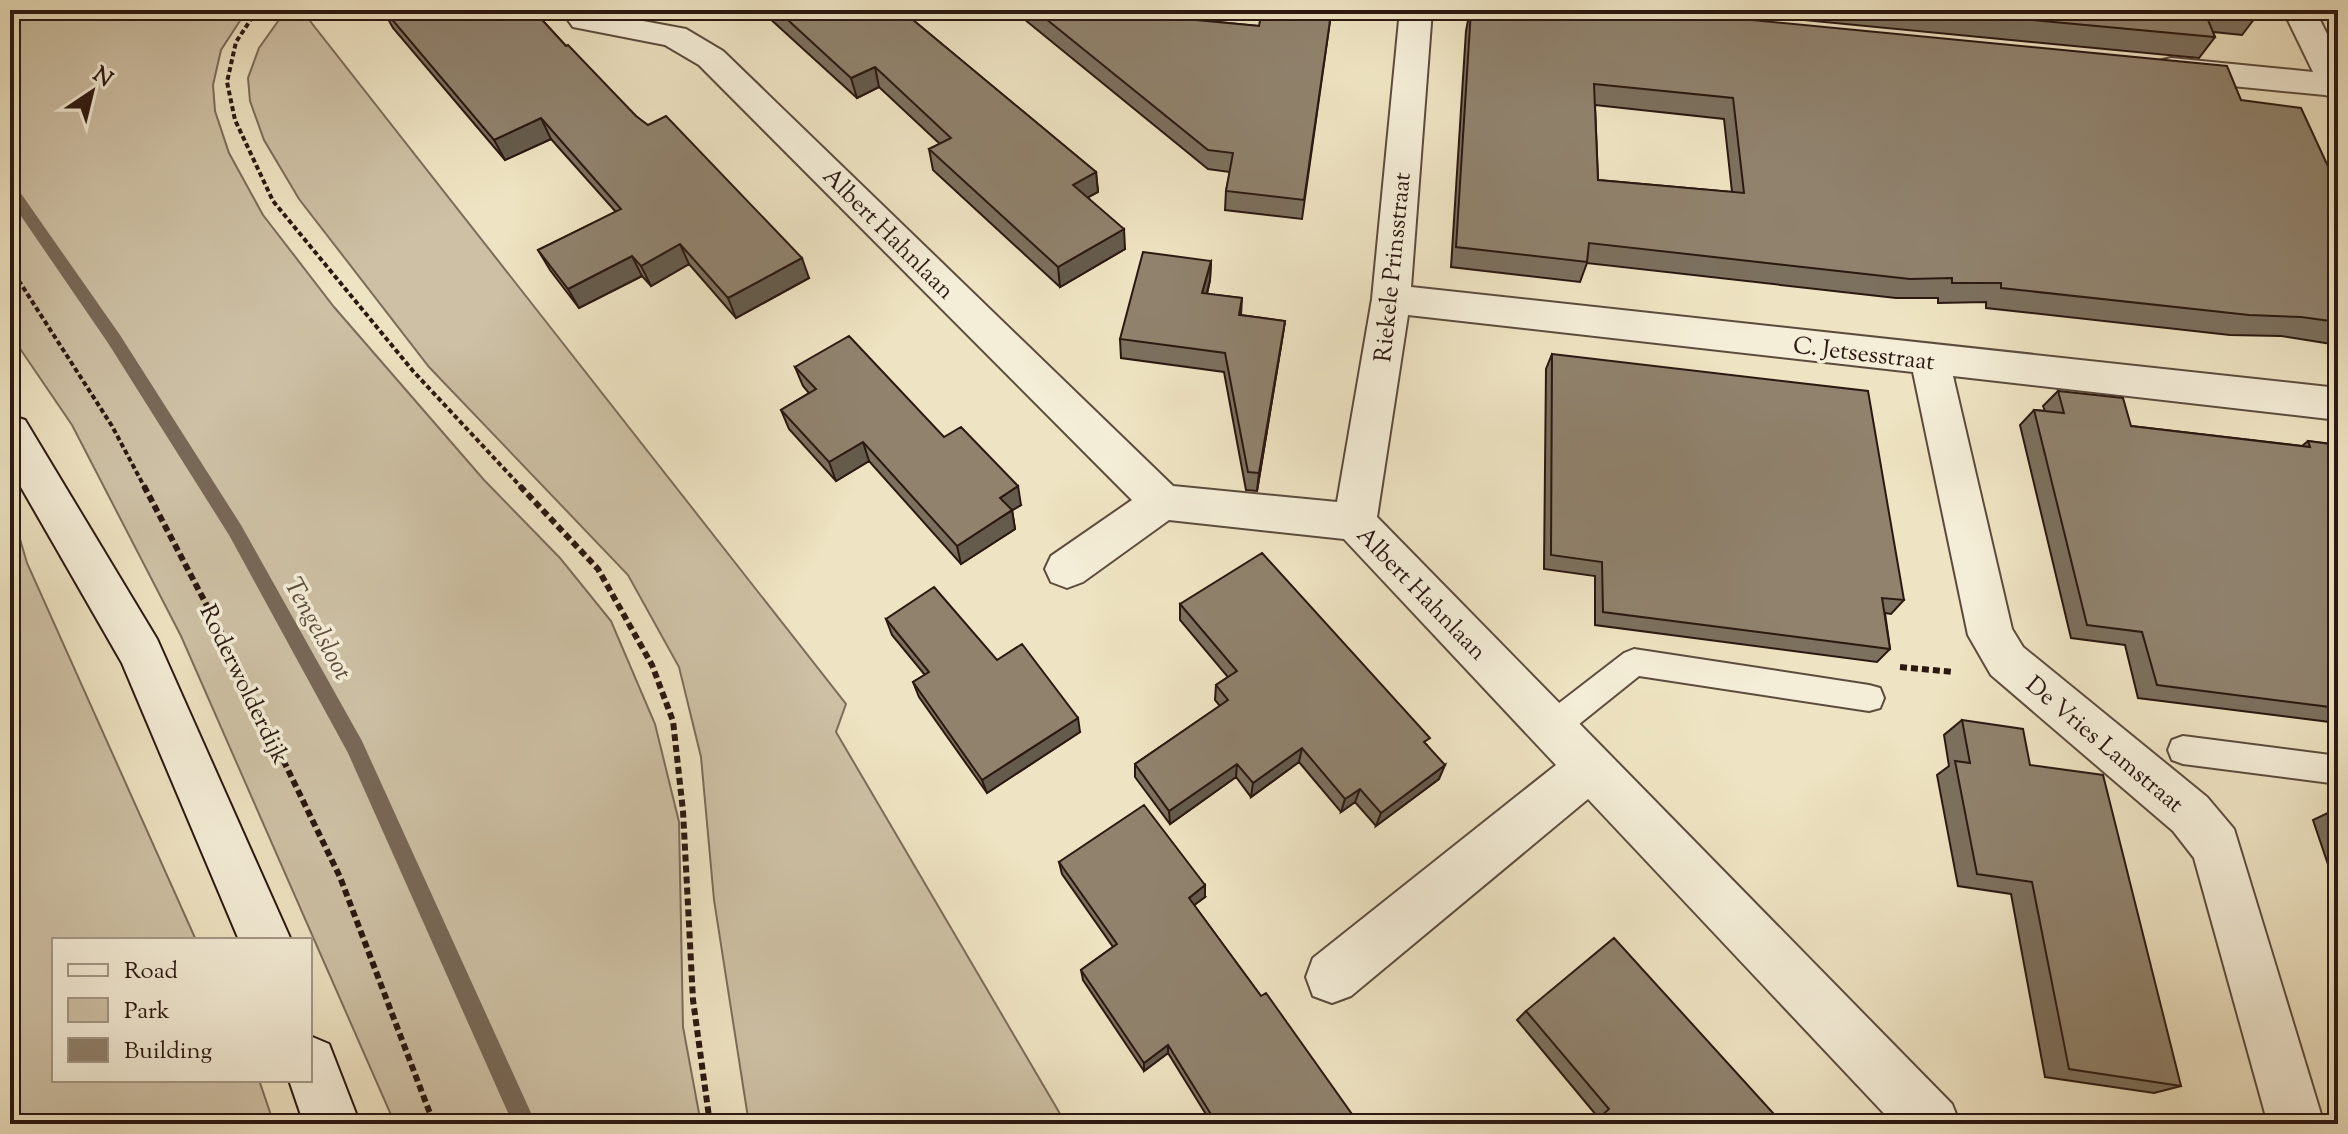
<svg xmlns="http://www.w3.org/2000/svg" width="2348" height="1134" font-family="'Sorts Mill Goudy',serif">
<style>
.green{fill:#cdc0a4;stroke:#7c6c5a;stroke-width:2}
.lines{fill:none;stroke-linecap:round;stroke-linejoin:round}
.stream{fill:#786857;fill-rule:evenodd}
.lane-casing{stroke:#5c4b3d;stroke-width:4}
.street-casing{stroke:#5c4b3d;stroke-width:4}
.secondary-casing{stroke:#2b1811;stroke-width:4}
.path-far1{stroke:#2b1811;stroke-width:4;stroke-dasharray:5 3;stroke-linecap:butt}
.path{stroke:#2b1811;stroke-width:6;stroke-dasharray:7 4;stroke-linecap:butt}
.lane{fill:#f4edd7;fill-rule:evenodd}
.street{fill:#f4edd7;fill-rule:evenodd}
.secondary{fill:#f4edd7;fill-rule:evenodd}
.wall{fill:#7c705e;stroke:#2b1811;stroke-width:2;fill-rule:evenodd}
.shaded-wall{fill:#655b4c;stroke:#2b1811;stroke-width:2}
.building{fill:#90826d;stroke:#2b1811;stroke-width:2;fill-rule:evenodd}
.labels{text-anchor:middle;stroke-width:7;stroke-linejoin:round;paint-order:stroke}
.street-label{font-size:24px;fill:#2b1811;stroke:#f4edd7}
.water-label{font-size:26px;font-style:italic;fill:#5f4e40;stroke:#f4edd7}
</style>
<rect width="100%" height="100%" fill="#eee3c2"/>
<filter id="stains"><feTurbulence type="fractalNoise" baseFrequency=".0025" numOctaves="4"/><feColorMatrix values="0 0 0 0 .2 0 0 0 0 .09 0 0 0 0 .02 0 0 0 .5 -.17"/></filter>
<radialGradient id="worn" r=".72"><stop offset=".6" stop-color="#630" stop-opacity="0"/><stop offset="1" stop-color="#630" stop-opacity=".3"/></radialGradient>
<path class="green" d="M10,10h237l-26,40 -8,35 2,26 14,42 34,62 71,92 150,173 76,78 51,63 44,103 24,98 4,205 18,97h-306l-214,-488 -109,-211 -62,-91z
M286,10h20l-3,2 543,692 -10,28 230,392h-317l-35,-224 -13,-143 -22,-90 -51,-92 -199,-208 -130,-168 -35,-59 -14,-39 -2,-23 11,-30z
M10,505l17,58 169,377h-142v140h205l15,44h-264z"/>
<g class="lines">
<path class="stream" d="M10,184l5,1 105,150 121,190 121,216 174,383h-23l-165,-371 -119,-218 -121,-192 -98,-143z"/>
<g class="lane-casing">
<path id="lane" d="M1634,649l235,36 11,3 4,10 -4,10 -11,3 -230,-35 -76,61 -11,4 -11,-4 -4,-10 4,-10 83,-64z
M2183,736l155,20v28l-155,-20 -11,-4 -4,-10 4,-10z"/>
</g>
<g class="street-casing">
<path id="street" d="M584,10l102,19 37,22 450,435 164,16 35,-203 28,-289h32l-21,277 927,101v32l-385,-44 59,253 11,18 184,150 27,32 90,295h-56l-74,-266 -21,-27 -182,-156 -23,-40 -55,-263 -505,-57 -31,202 575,587 8,20h-66l-306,-325 -237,197 -19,7 -19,-7 -7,-19 7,-19 243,-193 -212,-226 -175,-19 -86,62 -16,6 -16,-6 -6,-13 6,-13 81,-56 -433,-435 -34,-20 -92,-18 -5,-7 5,-7z
M2283,10h32l23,46v44l-13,-5 -154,-15 -12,-3 -5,-8 5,-8 12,-3 142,14z"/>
</g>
<g class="secondary-casing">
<path id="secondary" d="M10,415l15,5 132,219 134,301h-52l-117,-277 -112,-195z
M310,1036l19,8 31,80h-56l-15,-44h21z"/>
</g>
<path class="path-far1" d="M257,10l-21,32 -9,40 8,38 38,81 140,170 109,117
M10,267l102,159 33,62"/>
<path class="path" d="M144,486l80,152 116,239 94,247
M520,486l78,83 54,96 21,56 10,90 10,189 17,124
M1900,667l54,5"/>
<use href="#lane" class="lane"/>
<use href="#street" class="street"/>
<use href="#secondary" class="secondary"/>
</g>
<path class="wall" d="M383,10h150l33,36 70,70 173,162 -73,40 -47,-54 -38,22 -9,-10 -63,32 -29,-38 -12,-20 78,-38 -65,-73 -46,21 -112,-132z
M718,10h183l195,162 2,20 -10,5 37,52 -65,38 -127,-117 -4,-21 11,-5 -61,-57 -22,11 -90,-82z
M1013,10h146v6l100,10 72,-12 -29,205 -77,-9 1,-19 4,-19 -22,-3z
M1470,10h179l592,90 97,88v157l-57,-9 -51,-1 -244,-27v-6l-48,1v-5h-42l-309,-35 -7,19 -129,-15 15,-236zM1595,105l129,14 8,73 -134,-12z
M1699,10h559v4l-16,21 -29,-3 2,5 -16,21z
M1211,261l-1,19 -3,14 35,4 -1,17 44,6 -3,19 -25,151 -11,-1 -22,-118 -103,-14 -1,-19z
M1552,354l352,246 -13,14 -6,-1 5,36 -13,13 -282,-37v-49l-51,-7 2,-200z
M795,367l149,70 77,68 -9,5 3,19 -54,35 -92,-103 -33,20 -47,-52 -8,-19 28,-17 -6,-7z
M2058,391l73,35 171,20 6,-5 30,4v278l-200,-25 -13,-53 -54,-7 -51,-213 14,-15 11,1 -2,-5z
M1180,604l247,141 12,34 -63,47 -21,-24 -14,10 -42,-50 -48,35 -15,-20 -66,47 -35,-47v-13l85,-58 -5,-6 1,-15 12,-8 -48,-57z
M886,619l111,41 83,72 -93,61 -68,-96 -6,-15 12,-7 -33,-40z
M1962,720l68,45 151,321 -27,7 -109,-16 -34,-183 -53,-8 -21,-111 12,-9 -5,-31z
M2338,808v86l-25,-74z
M1059,862l146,35 -11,8 67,91 98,128h-147l-44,-71 -24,18 -61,-91 -2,-10 32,-23 -51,-73z
M1526,1011l257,113h-195l9,-8 -80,-96z"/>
<path class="shaded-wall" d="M875,67l4,20 -22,11 -6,-20z
M541,118l10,21 -46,21 -11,-20z
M1096,172l2,20 -24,13 -1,-20z
M1124,229l1,20 -65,38 -2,-20z
M680,244l9,20 -38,22 -10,-20z
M632,256l10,20 -63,32 -11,-19z
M802,258l7,20 -73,40 -8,-20z
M1211,261l-1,19 -8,33v-20z
M1285,321l-3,19 -25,151 2,-18z
M863,442l6,19 -33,20 -7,-19z
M1018,486l3,19 -18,11 -3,-18z
M1012,510l3,19 -54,35 -4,-18z
M1078,718l2,14 -93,61 -5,-13z
M1302,748l-3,14 -48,35 2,-14z
M1237,764l-1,13 -66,47 -1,-13z
M1445,765l-6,14 -63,47 5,-13z
M1360,789l-5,13 -14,10 4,-13z
M1205,885v12l-16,12v-11z
M1168,1045v8l-24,18v-8z"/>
<path class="building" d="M384,10h149l33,36 2,-1 68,71 12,9 18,-9 136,142 -74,40 -48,-54 -39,22 -9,-10 -64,33 -30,-39 83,-41 -80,-91 -47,22z
M777,10h124l195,162 -23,13 51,44 -66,38 -129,-118 22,-11 -76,-71 -24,11z
M1035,10h120l-1,6 105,10 3,-16h21l48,4 -27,186 -78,-9 7,-38 -25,-3z
M1471,10h178l578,56 14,34 60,8 37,80v134l-37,-5 -52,-2 -248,-27v-5h-49v-5l-42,1 -321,-36 -2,19 -131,-15zM1594,84l139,14 11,95 -146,-13z
M1926,10h278l11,27z
M2211,10h47v4z
M1143,252l68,9 -9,32 40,5 -3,17 46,6 -26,152 -11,-1 -23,-119 -105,-14z
M849,336l95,101 17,-10 57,59 -18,12 12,12 -55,36 -94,-104 -34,20 -48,-52 35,-21 -21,-22z
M1552,354l316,37 36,209 -22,-2 8,51 -287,-37 -1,-50 -51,-7z
M2058,391l65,7 8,28 179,21 -2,-6 30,4v263l-181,-23 -15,-53 -55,-7 -53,-215 30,3z
M1262,553l168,185 -6,4 21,23 -64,48 -21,-24 -15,10 -43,-51 -49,35 -16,-19 -68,47 -34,-47 93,-64 -12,-15 21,-14 -57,-67z
M934,587l63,73 25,-16 56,74 -96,62 -69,-98 16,-10 -43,-53z
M1962,720l61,9 7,36 73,10 78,311 -112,-17 -37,-187 -55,-8 -22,-113 15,2z
M1144,805l61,80 -16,13 72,98 5,-3 93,131h-142l-49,-79 -24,18 -63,-93 36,-26 -58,-82z
M1614,938l169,186h-191l17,-15 -83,-98z"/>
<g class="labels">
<g class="street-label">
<text transform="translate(889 233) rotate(45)" y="8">Albert Hahnlaan</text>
<text transform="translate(1392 267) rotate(-84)" y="8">Riekele Prinsstraat</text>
<text transform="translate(1864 353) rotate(7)" y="8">C. Jetsesstraat</text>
<text transform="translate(1422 593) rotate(46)" y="8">Albert Hahnlaan</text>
<text transform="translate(245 684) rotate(64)" y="8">Roderwolderdijk</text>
<text transform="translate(2105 744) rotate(40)" y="8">De Vries Lamstraat</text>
</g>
<g class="water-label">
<text transform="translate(319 628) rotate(61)" y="9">Tengelsloot</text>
</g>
</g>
<rect width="2348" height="1134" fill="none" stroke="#eee3c2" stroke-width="40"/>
<rect x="12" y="12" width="2324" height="1110" fill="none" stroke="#2b1811" stroke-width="4"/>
<rect x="20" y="20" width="2308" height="1094" fill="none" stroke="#2b1811" stroke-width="2"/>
<rect x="52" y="938" width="260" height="144" fill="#f4edd7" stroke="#a49888" stroke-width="2"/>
<rect x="68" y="964" width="40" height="12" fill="#f4edd7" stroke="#a49888" stroke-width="2"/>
<text x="124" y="978" font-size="24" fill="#2b1811">Road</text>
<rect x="68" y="998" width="40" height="24" fill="#cdc0a4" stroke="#a49888" stroke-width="2"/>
<text x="124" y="1018" font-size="24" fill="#2b1811">Park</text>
<rect x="68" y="1038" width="40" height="24" fill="#90826d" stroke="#a49888" stroke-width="2"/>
<text x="124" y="1058" font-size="24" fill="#2b1811">Building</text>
<g transform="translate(92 92) rotate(35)" stroke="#f4edd7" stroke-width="6" paint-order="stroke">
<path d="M0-6L14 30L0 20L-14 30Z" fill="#2b1811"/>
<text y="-12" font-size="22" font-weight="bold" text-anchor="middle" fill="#2b1811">N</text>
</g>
<rect width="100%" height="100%" filter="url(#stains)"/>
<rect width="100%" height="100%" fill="url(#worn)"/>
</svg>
